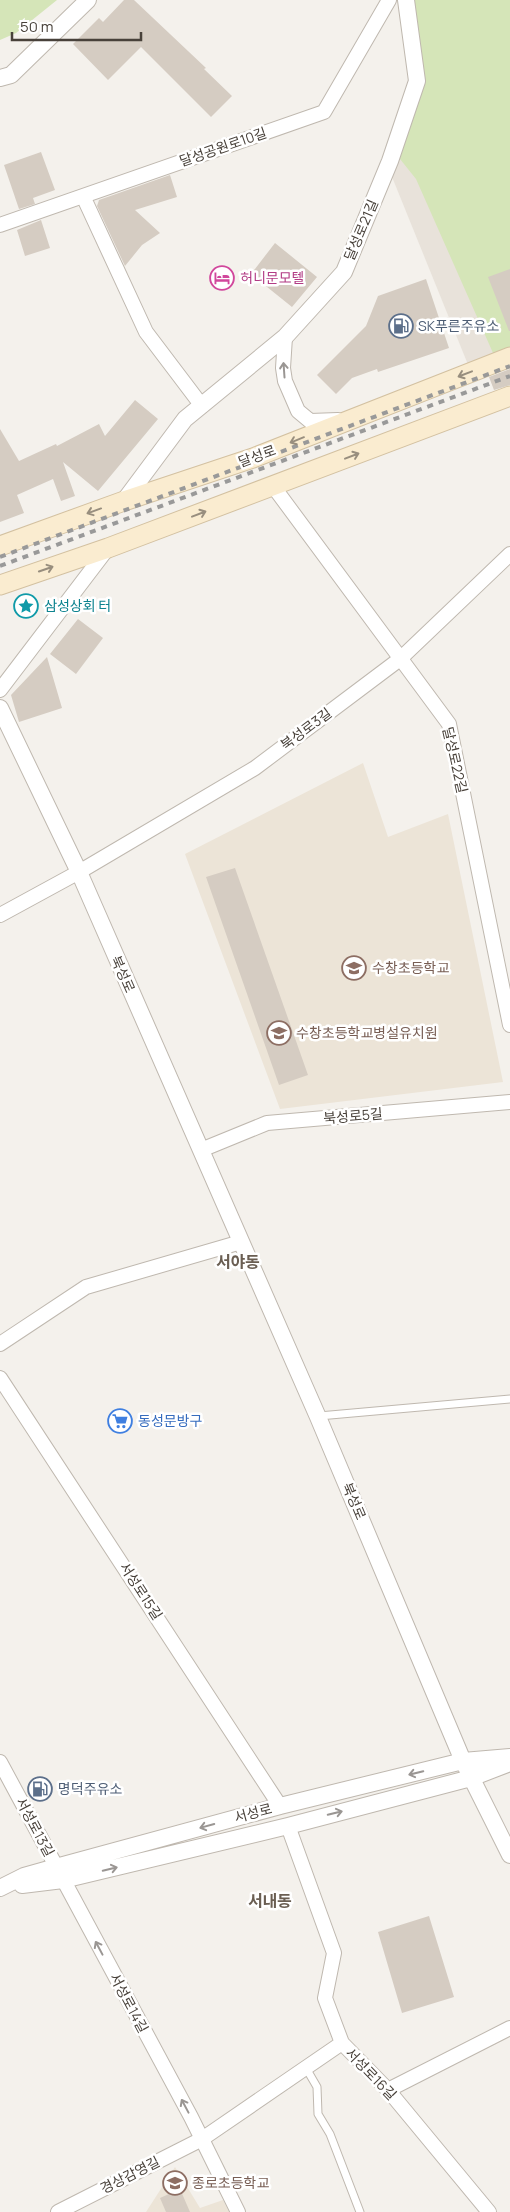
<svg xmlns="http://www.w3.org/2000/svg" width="510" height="2212" font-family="Manrope,'Noto Sans KR',sans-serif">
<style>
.residential{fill:#e8e2da}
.education{fill:#ece4d7}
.green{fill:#d5e5b8}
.building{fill:#d5ccc2}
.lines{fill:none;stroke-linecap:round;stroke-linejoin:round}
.service-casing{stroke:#bfb8af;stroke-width:9}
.minor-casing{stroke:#bfb8af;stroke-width:16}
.tertiary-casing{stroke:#bfb8af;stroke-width:18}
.secondary-casing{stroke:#d3c1a1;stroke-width:21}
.service{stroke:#fff;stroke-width:7}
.minor{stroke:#fff;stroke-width:14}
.tertiary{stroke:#fff;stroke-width:16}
.secondary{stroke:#faecd0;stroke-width:19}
.rail{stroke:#999;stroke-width:4;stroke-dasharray:6 6;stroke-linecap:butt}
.oneway{stroke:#9a9693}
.oneway2{stroke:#988e7e}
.labels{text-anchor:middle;stroke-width:5;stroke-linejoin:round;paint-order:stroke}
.street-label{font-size:14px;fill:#48413a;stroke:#fff}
.hotel-label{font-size:14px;fill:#b23c85;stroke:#fff;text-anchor:start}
.service-label{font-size:14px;fill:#4e5e75;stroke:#fff;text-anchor:start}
.culture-label{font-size:14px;fill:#0d838f;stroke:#fff;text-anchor:start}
.education-label{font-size:14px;fill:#785e54;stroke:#fff;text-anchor:start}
.shop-label{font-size:14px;fill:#366cbe;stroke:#fff;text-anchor:start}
.quarter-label{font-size:16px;font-weight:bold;fill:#6a5e52;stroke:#fff}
</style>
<rect width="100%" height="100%" fill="#f4f1ec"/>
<path class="residential" d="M510,0v356l-39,16 -83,-205z"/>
<path class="education" d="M363,763l25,74 60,-23 55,268 -223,27 -95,-255z
M175,2167l25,41 23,-8 6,12h-83z"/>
<path class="green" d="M0,0h57l-41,33 -16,7z
M406,0h104v356l-13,6 -81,-183 -16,-20 -5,-10 22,-68z"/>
<path class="building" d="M124,0h10l72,68 -2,1 28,27 -21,21 -70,-70 -33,33 -35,-36 26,-26 4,4z
M41,152l14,38 -22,8 2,6 -16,5 -15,-44z
M170,175l7,22 -42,13 25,23 -18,12 -17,21 -28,-60 2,-6z
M41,220l9,28 -25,8 -8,-26z
M275,243l42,34 -25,30 -41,-33z
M510,269v62h-1l-21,-54z
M426,279l23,69 -71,24 -1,-3 -25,9 -16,16 -19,-19 49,-49 12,-30z
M510,369v16l-16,5 -5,-13z
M135,400l23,19 -60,72 -35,-29 12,34 -14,5 -8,-22 -36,16 7,18 -24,9v-93l19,32 37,-17 1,2 42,-22 6,12z
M78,619l25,19 -27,36 -26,-20z
M47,657l15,51 -43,14 -8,-27z
M235,868l73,207 -29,10 -73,-208z
M429,1916l25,81 -52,16 -24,-81z
M180,2189l10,23h-24l-6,-14z"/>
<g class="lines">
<g class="service-casing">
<path id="service" d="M319,1416l191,-17
M306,2068l11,19 1,27 12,20 30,78"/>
</g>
<g class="minor-casing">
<path id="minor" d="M83,196l63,136 56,74
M0,225l324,-113 65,-112
M285,337l-2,31 2,13 13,30 12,10 28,-1
M273,486l176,238 61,301
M0,690l108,-142
M0,915l79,-43 176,-104 145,-109 110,-105
M201,1150l66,-27 243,-21
M0,1344l86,-57 155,-45
M0,1378l280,428
M0,1762l191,355 47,95
M288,1826l46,127 -9,45 17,45 46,47 101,122
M388,2090l122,-62
M58,2212l144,-73 140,-96"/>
</g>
<g class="tertiary-casing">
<path id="tertiary" d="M0,78l11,-3 77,-75
M124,501l61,-82 100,-82 59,-65 46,-111 27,-80 -11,-81
M0,708l79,164 239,545 145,344 47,94
M22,1885l41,-5 225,-54 183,-48 39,-15
M0,1888l24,-12 32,-9 224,-61 183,-45 47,-4"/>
</g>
<g class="secondary-casing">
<path id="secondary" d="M0,546l124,-45 129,-43 257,-101
M0,585l108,-37 402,-152"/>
</g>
<use href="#service" class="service"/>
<use href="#minor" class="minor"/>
<use href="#tertiary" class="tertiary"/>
<use href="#secondary" class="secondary"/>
<path class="rail" d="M0,557l510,-191
M0,566l510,-190"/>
</g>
<defs><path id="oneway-shaft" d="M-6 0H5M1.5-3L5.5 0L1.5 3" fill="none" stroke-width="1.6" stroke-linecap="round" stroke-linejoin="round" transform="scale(1.25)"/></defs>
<g class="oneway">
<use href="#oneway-shaft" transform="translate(284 370) rotate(-94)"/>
<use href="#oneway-shaft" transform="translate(416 1773) rotate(166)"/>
<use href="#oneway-shaft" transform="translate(335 1813) rotate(-14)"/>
<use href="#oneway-shaft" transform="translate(207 1826) rotate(165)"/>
<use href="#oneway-shaft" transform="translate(110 1869) rotate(-14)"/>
<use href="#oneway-shaft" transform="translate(99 1948) rotate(-118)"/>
<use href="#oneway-shaft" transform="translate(185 2106) rotate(-118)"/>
</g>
<g class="oneway2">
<use href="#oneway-shaft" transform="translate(465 374) rotate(159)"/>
<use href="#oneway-shaft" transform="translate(297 440) rotate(158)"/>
<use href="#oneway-shaft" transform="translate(352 456) rotate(-21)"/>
<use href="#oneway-shaft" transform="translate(94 511) rotate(160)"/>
<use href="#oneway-shaft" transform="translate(199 514) rotate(-21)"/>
<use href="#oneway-shaft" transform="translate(46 569) rotate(-19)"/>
</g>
<defs>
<g id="hotel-ring" transform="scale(1.25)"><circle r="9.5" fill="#fff" stroke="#d1479c" stroke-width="1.5"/><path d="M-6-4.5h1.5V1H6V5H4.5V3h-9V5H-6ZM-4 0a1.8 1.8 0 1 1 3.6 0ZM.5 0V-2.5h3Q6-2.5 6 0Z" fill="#d1479c"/></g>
<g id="fuel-ring" transform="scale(1.25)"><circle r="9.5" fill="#fff" stroke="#5c6f8a" stroke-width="1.5"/><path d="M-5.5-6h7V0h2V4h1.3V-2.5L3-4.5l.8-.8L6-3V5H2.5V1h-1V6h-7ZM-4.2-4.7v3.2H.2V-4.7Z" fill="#5c6f8a"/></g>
<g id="sight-ring" transform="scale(1.25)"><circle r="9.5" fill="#fff" stroke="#0f9aa8" stroke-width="1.5"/><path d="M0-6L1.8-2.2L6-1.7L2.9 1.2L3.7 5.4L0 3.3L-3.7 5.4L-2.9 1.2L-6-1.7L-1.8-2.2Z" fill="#0f9aa8"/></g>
<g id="school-ring" transform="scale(1.25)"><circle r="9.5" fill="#fff" stroke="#8d6e63" stroke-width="1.5"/><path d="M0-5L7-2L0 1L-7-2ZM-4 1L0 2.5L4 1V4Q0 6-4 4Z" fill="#8d6e63"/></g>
<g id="supermarket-ring" transform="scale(1.25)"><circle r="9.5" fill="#fff" stroke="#3f7fe0" stroke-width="1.5"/><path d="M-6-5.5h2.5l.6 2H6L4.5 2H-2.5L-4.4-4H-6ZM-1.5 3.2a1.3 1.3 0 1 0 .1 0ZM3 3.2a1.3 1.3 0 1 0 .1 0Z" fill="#3f7fe0"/></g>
</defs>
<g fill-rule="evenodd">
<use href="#hotel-ring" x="222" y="278"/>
<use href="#fuel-ring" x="401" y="326"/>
<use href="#sight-ring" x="26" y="606"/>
<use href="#school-ring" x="354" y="968"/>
<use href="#school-ring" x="279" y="1033"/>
<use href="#supermarket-ring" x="120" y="1421"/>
<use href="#fuel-ring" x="40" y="1789"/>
<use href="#school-ring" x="175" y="2183"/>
</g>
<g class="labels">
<g class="street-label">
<text transform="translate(223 147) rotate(-19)" y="5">달성공원로10길</text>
<text transform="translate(361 230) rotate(-67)" y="5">달성로21길</text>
<text transform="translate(257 456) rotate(-20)" y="5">달성로</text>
<text transform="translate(306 729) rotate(-37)" y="5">북성로3길</text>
<text transform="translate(455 760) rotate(77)" y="5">달성로22길</text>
<text transform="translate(123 974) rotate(66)" y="5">북성로</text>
<text transform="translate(353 1116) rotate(-5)" y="5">북성로5길</text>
<text transform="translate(354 1501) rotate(67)" y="5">북성로</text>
<text transform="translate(141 1591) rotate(57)" y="5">서성로15길</text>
<text transform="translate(253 1813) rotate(-15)" y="5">서성로</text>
<text transform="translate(35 1827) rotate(62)" y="5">서성로13길</text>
<text transform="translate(129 2003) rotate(62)" y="5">서성로14길</text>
<text transform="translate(371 2074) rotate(46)" y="5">서성로16길</text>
<text transform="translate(130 2175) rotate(-27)" y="5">경상감영길</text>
</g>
<g class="hotel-label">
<text x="240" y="283">허니문모텔</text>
</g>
<g class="service-label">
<text x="418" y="331">SK푸른주유소</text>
<text x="58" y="1794">명덕주유소</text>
</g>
<g class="culture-label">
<text x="44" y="611">삼성상회 터</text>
</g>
<g class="education-label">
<text x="372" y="973">수창초등학교</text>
<text x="296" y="1038">수창초등학교병설유치원</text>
<text x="192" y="2188">종로초등학교</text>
</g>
<g class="shop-label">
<text x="138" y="1426">동성문방구</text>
</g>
<g class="quarter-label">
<text x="238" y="1268">서야동</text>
<text x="270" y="1907">서내동</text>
</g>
</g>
<path d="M12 32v8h129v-8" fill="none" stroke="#48413a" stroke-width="2.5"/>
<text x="20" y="32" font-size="15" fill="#48413a" stroke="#ffffff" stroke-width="4" paint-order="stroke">50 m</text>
</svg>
